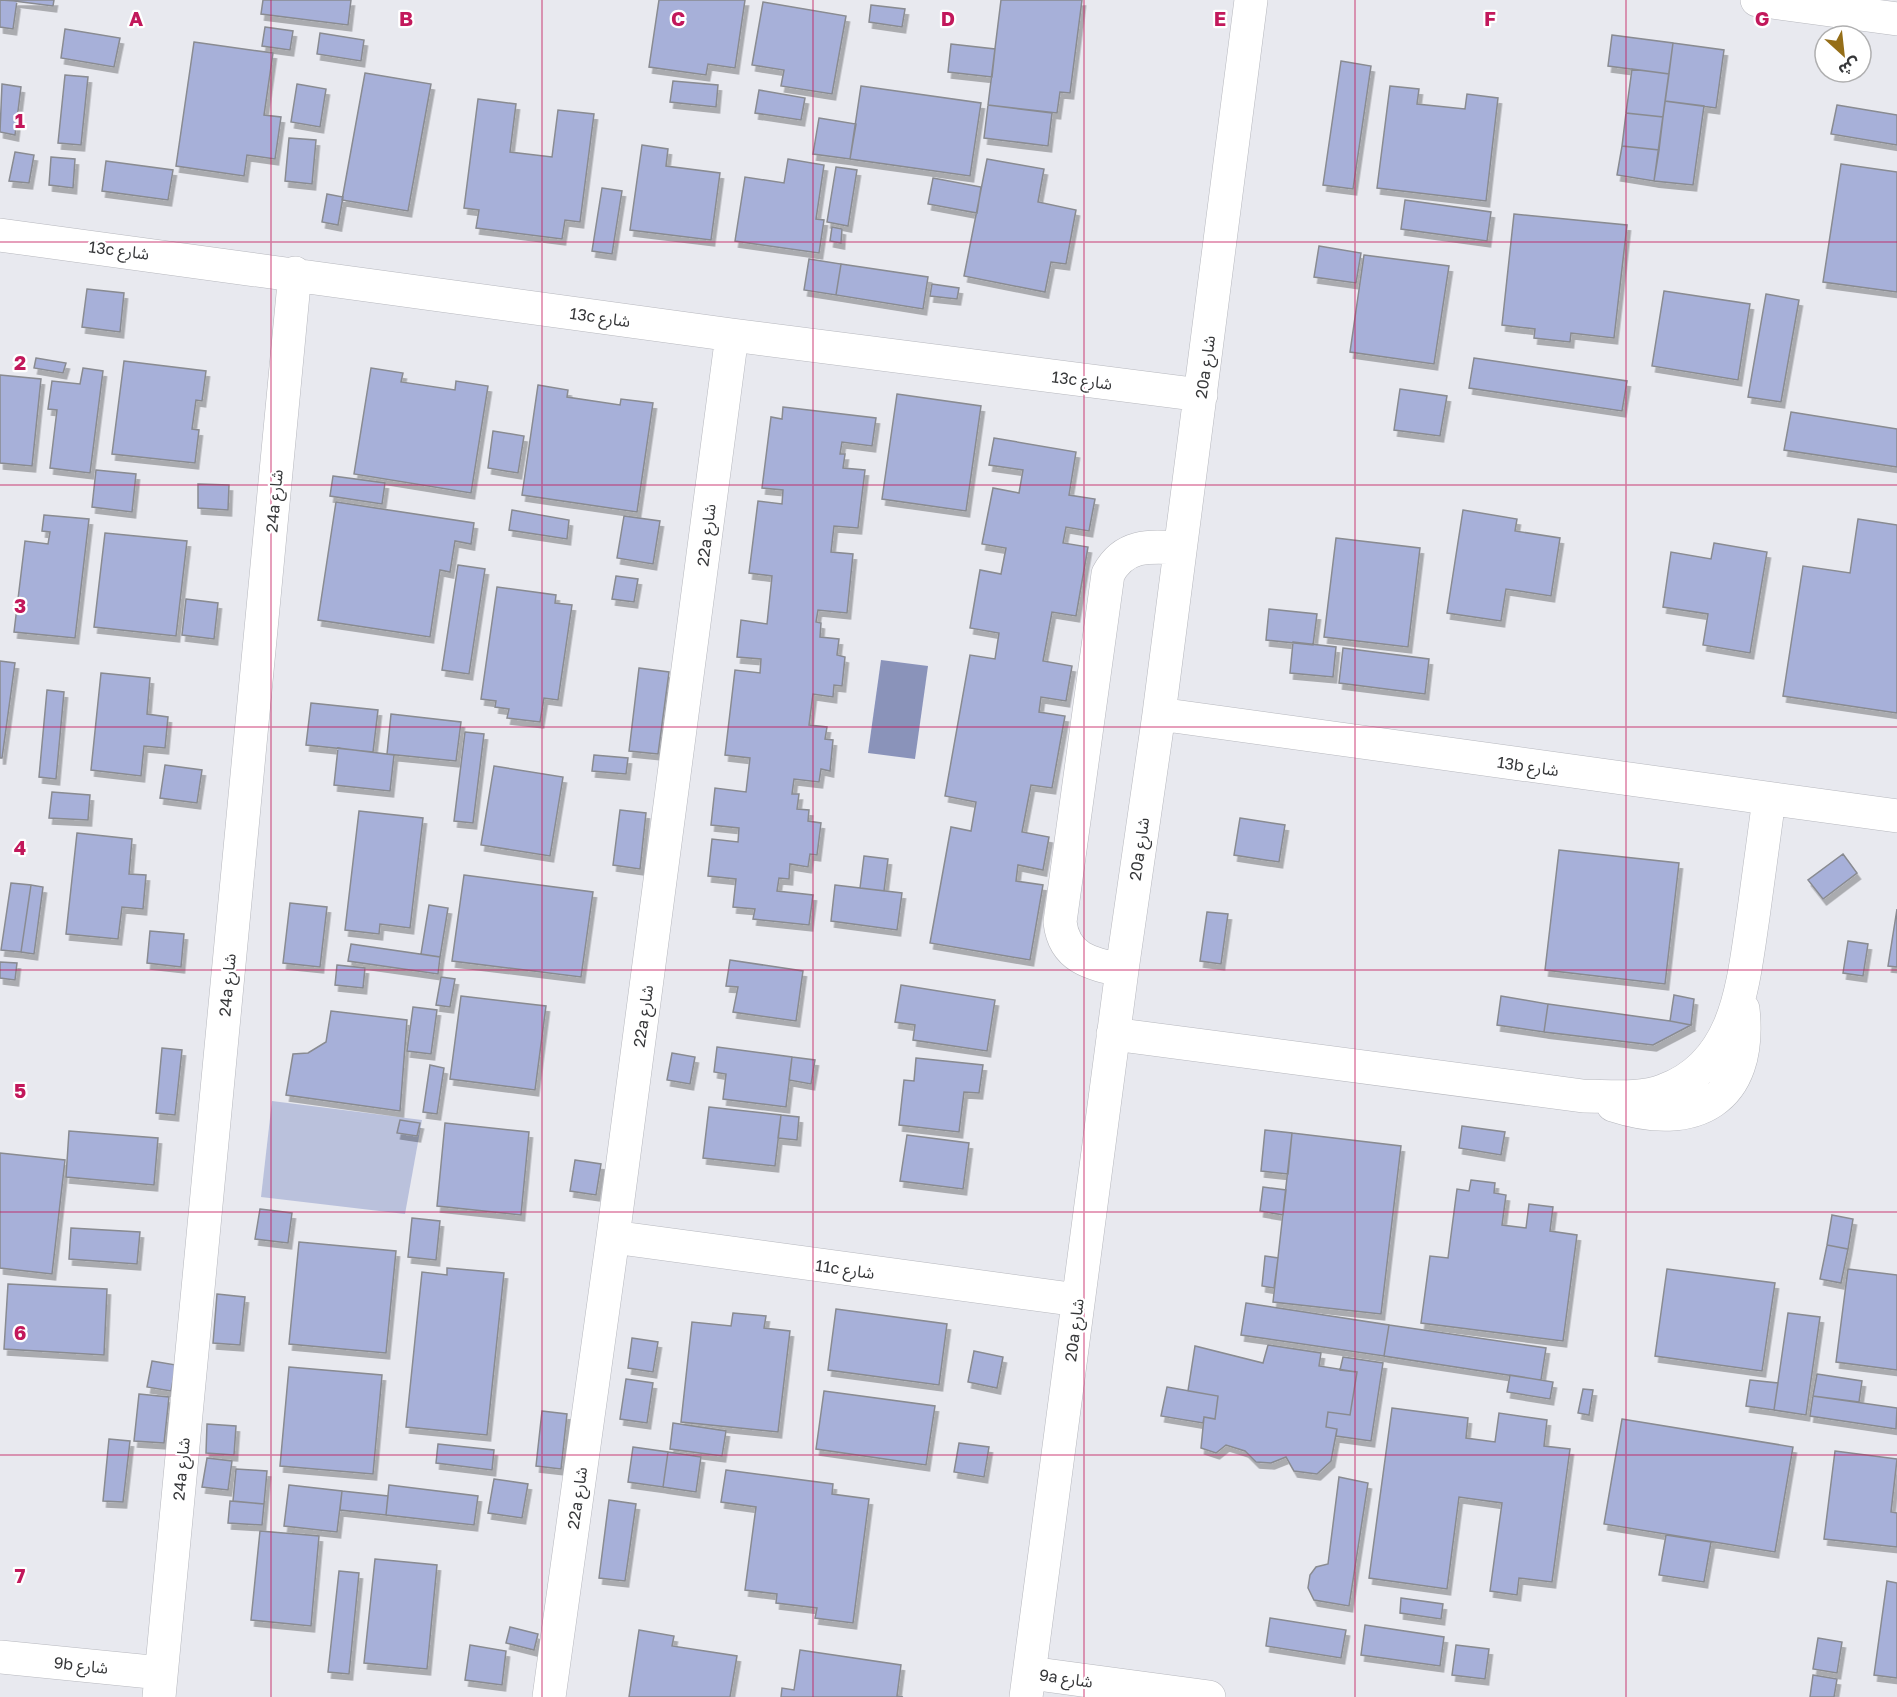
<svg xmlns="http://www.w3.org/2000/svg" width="1897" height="1697" font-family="'Golos Text','Noto Sans Arabic',sans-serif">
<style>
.green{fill:#bac1dc}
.water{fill:#8a93ba}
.building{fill:#a7b0d9;stroke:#898b91;stroke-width:1.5;filter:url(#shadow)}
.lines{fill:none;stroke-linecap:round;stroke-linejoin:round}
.minor-casing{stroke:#b7b8be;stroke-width:34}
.minor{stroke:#fff;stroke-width:33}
.grid{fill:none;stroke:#c2185b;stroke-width:1.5;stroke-opacity:0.55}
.labels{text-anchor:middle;stroke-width:4.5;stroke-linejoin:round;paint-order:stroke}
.street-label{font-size:16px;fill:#363739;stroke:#fff}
.grid-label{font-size:20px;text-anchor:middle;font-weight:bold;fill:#c2185b;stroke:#fff;stroke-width:4.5;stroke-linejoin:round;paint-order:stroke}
</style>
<defs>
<filter id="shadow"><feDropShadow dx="3.5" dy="6" stdDeviation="0" flood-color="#0004"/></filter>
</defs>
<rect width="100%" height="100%" fill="#e8e9ef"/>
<path class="green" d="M272,1101l150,19 -17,94 -144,-17z"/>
<path class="water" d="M881,660l47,6 -13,93 -47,-6z"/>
<path class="building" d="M0,0l17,1 -4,28 -13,-2z
M6,0h48l-1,6z
M263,0h88l-3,25 -87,-11z
M659,0h86l-10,68 -27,-4 -2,11 -57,-8z
M1001,0h81l-12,93 -10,-1 -3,21 -69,-8z
M763,2l83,14 -14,78 -51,-8 3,-16 -32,-5z
M871,5l34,4 -3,18 -33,-5z
M265,27l28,4 -3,19 -28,-4z
M65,29l55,9 -6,29 -53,-9z
M320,33l44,7 -3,21 -44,-7z
M1612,35l61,8 -4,31 -61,-8z
M194,42l79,11 -9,62 17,2 -6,42 -28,-4 -3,21 -68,-10z
M1673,43l51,7 -8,58 -51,-7z
M951,44l44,5 -3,28 -44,-5z
M1341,61l30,5 -18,123 -30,-4z
M1632,69l37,5 -6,43 -37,-4z
M365,73l66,11 -23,127 -66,-11z
M65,75l23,2 -7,68 -23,-2z
M673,81l45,4 -2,22 -46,-5z
M2,84l19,3 -6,48 -15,-3z
M297,84l29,5 -6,38 -29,-5z
M861,86l120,17 -11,73 -120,-17z
M1390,86l29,3 -2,15 48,5 2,-15 31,4 -12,103 -109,-13z
M759,90l46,8 -4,22 -46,-7z
M478,99l38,5 -6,48 42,5 6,-47 36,4 -14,108 -15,-2 -3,19 -86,-11 3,-18 -15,-2z
M1665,101l39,5 -11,79 -39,-4z
M988,105l64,8 -4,33 -64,-8z
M1837,105l60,10v30l-66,-11z
M1626,113l37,4 -4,33 -37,-4z
M819,118l37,6 -6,35 -37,-5z
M289,138l27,2 -4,44 -27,-3z
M642,145l26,4 -2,17 54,7 -9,67 -81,-10z
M1622,146l37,4 -5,31 -37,-6z
M15,152l19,3 -5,28 -20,-2z
M51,157l24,2 -2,29 -24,-3z
M788,159l36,6 -8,54 8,1 -5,33 -84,-12 10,-64 39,6z
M987,159l57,10 -6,33 38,8 -10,54 -15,-2 -6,30 -81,-16z
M106,161l67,9 -5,30 -66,-9z
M1841,164l56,8v120l-74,-10z
M836,167l21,3 -9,56 -21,-4z
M933,178l48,9 -4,26 -49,-9z
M602,188l20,3 -10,63 -20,-3z
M327,194l16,3 -5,28 -16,-3z
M1405,200l86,12 -4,29 -86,-12z
M1514,214l113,11 -13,113 -43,-5 -1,9 -36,-4 1,-9 -33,-4z
M832,227l10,2 -1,14 -11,-2z
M1319,246l42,7 -5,30 -42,-6z
M1364,255l85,11 -15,98 -84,-12z
M809,259l32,5 -5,31 -32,-5z
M841,264l87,13 -5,32 -87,-14z
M932,284l27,4 -2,11 -27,-3z
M87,289l37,4 -4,39 -38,-5z
M1664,291l86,13 -12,76 -86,-14z
M1766,294l33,6 -18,102 -33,-5z
M36,358l30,5 -3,10 -29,-5z
M1474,358l153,23 -5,30 -153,-23z
M124,361l82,10 -4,30 -6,-1 -4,29 7,1 -4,33 -83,-9z
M83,368l20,3 -13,102 -40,-5 7,-58 -9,-1 4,-28 28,3z
M371,368l32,5 -2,9 54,8 1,-9 32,5 -17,107 -117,-19z
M0,375l41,4 -9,87 -32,-3z
M538,385l30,5 -1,7 53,8 1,-6 32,4 -16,109 -115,-17z
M1400,389l47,7 -7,40 -46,-6z
M897,394l84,12 -15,105 -84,-12z
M783,407l93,11 -4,28 -30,-4 -2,12h5l-2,14 22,2 -7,58 -24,-2 -3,26 22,2 -6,59 -29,-3 -2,12 5,1 -1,14 19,2 -2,16 8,2 -3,29 -8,-1 -1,12 -20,-3 -4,31 18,2 -2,12 8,1 -3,31 -9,-2 -2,13 -25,-3 -2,15h7l-2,15 12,1 -1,11 13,2 -4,32 -7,-1 -2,13 -18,-3 -1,15 -10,-1 -2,13 36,4 -4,30 -56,-6 2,-10 -22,-2 3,-28 -28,-3 4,-37 26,3 1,-14 -28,-3 4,-37 31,4 4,-34 -25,-3 10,-85 25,3 1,-14 -24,-2 4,-37 26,4 5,-48 -23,-3 9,-72 24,3 1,-14 -21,-2 9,-71 11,2z
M1791,412l106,17v38l-113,-17z
M493,431l31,5 -6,37 -30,-5z
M994,438l82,14 -7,43 26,4 -6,32 -23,-4 -3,16 25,4 -12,69 -24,-4 -9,49 29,5 -6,35 -25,-4 -2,15 26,4 -13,72 -21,-3 -9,47 27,5 -6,33 -25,-5 -2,16 27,4 -13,75 -100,-17 21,-116 20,4 5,-29 -31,-6 25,-141 25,4 4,-26 -29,-5 10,-58 21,4 5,-26 -24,-4 11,-56 26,5 4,-23 -34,-5z
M96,470l40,4 -4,38 -40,-5z
M333,476l52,7 -3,21 -52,-8z
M198,484l31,1 -1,25 -30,-2z
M336,502l138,21 -3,21 -16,-3 -5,31 -10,-2 -10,67 -112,-17z
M512,510l57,10 -2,19 -58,-9z
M1463,510l54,9 -2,12 45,7 -9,58 -45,-7 -5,32 -54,-8z
M44,515l45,4 -14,119 -61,-6 11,-91 23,3 2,-12 -8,-1z
M624,516l36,5 -7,43 -36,-6z
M1858,519l39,6v188l-114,-17 20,-130 47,7z
M105,533l82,8 -11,95 -82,-9z
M1336,538l84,10 -12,99 -84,-10z
M1714,543l53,9 -17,101 -47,-8 5,-31 -45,-7 8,-55 40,7z
M458,565l27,4 -16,105 -27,-4z
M616,576l22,3 -4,23 -22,-3z
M497,587l59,8 -1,8 17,2 -14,95 -14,-2 -4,24 -33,-4 2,-9 -14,-2 1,-6 -15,-2z
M186,599l32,4 -4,36 -32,-4z
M1269,609l48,5 -4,31 -47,-5z
M1293,642l43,5 -3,30 -43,-4z
M1343,648l86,11 -4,35 -86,-11z
M0,661l15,2 -13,95h-2z
M639,668l30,4 -11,82 -29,-3z
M101,673l49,5 -3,36 21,3 -3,31 -21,-2 -3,30 -50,-6z
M47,690l17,2 -8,87 -17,-2z
M311,703l67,7 -5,42 -67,-7z
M391,714l70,8 -5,39 -69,-7z
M465,732l19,2 -11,89 -19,-2z
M338,748l56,7 -4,36 -56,-6z
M594,755l34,3 -2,16 -34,-3z
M165,765l37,5 -5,33 -37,-5z
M494,766l69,11 -13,79 -69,-11z
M52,792l38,3 -2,25 -39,-2z
M620,810l26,3 -6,56 -27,-4z
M359,811l64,7 -13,110 -30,-4 -1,10 -34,-4z
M1240,818l45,7 -6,37 -45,-7z
M77,833l55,6 -3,35 17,1 -3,34 -21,-2 -4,32 -52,-5z
M1559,850l120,13 -14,121 -120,-14z
M1843,854l14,19 -34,26 -15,-19z
M864,856l24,3 -4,32 -24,-3z
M464,875l129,17 -12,85 -129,-16z
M11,883l20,2 -10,67 -20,-2z
M31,885l12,2 -9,67 -13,-2z
M835,885l67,8 -5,37 -66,-9z
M290,903l37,4 -7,60 -37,-4z
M429,905l19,3 -8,49 -19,-3z
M1897,909v58l-9,-1z
M1207,912l21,2 -7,50 -21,-3z
M150,931l34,3 -3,33 -34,-4z
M1848,941l20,3 -5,32 -20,-3z
M351,944l89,13 -2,17 -90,-13z
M730,960l73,11 -7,50 -63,-9 5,-25 -12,-1z
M0,962l17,1 -2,17 -15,-2z
M337,965l28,3 -2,20 -28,-3z
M441,977l14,2 -5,28 -14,-2z
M901,985l94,15 -8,51 -74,-11 2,-15 -20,-3z
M1674,995l20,4 -3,26 -21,-4z
M461,996l85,10 -11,84 -85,-11z
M1501,996l47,8 -4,28 -47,-7z
M1548,1004l122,17 21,4 -38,20 -109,-13z
M413,1007l24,3 -6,44 -24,-3z
M331,1011l76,9 -7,91 -114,-16 7,-41 15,-1 18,-11z
M717,1047l75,10 -6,50 -63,-8 3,-25 -12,-2z
M162,1048l20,2 -7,65 -19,-2z
M672,1053l23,4 -5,27 -23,-4z
M792,1057l23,3 -4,24 -22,-4z
M916,1058l67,7 -4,28 -15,-1 -5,40 -60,-7 5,-45 10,1z
M430,1065l14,3 -7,46 -14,-2z
M709,1107l72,8 -6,51 -72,-8z
M781,1115l18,2 -2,23 -19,-2z
M400,1120l20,3 -3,13 -20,-3z
M445,1123l84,9 -8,83 -84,-9z
M1462,1126l43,6 -4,23 -42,-7z
M1265,1130l27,3 -4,41 -27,-3z
M69,1131l89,7 -4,47 -88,-8z
M1292,1133l109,13 -20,168 -108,-12z
M907,1135l62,8 -6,46 -63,-8z
M0,1153l65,7 -13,114 -52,-6z
M575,1160l26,4 -5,31 -26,-4z
M1471,1180l24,3 -1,10 12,2 -4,30 24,3 3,-24 24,3 -3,24 27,4 -14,106 -142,-18 9,-67 18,2 9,-69 12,2z
M1263,1187l23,3 -3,25 -23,-4z
M260,1209l32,4 -4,30 -33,-4z
M1832,1215l21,4 -5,30 -21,-4z
M412,1218l28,3 -4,39 -28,-3z
M71,1228l69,4 -3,32 -68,-5z
M299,1242l97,9 -10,102 -97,-9z
M1827,1245l21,4 -7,34 -21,-4z
M1265,1256l13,2 -4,30 -12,-2z
M447,1268l57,5 -17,162 -81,-8 16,-155 25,3z
M1667,1269l108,14 -13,88 -107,-15z
M1848,1269l49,6v95l-61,-8z
M8,1284l99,5 -3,66 -100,-6z
M217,1294l28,3 -5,48 -27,-2z
M1246,1303l143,22 -5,31 -143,-21z
M836,1309l111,15 -8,61 -111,-15z
M733,1313l33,3 -2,12 26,3 -12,101 -97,-10 11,-100 39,4z
M1788,1313l32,4 -14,98 -32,-5z
M1389,1325l157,23 -5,32 -157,-24z
M632,1338l26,4 -5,30 -25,-4z
M1268,1345l53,8 -2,13 38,6 -7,43 -22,-3 -2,15 11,2 -6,32 -14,13 -23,-3 -8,-14 -15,6 -15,-1 -11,-11 -19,-6 -10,8 -15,-5 3,-31 11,2 3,-23 -30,-5 7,-45 68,17z
M974,1351l29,6 -6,31 -29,-6z
M1343,1357l40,6 -12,78 -35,-5 1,-7 -11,-2 2,-15 22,3 7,-43 -17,-2z
M152,1361l24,4 -5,26 -24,-4z
M289,1367l93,8 -9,99 -93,-8z
M1817,1374l45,7 -3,21 -46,-6z
M1510,1375l43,7 -3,17 -43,-7z
M626,1379l27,4 -6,40 -27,-4z
M1750,1380l28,3 -4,27 -28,-4z
M1167,1387l51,9 -3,23 -11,-2 -1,6 -42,-7z
M1583,1389l10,1 -4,25 -11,-2z
M824,1391l111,15 -9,59 -110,-16z
M139,1394l30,3 -5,46 -30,-2z
M1813,1396l84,12 -1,21 -86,-13z
M1392,1408l76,10 -2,20 29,4 4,-29 48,7 -3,26 26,3 -18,133 -33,-4 -2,17 -27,-4 12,-88 -43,-6 -12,92 -78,-11z
M542,1411l25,3 -6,55 -25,-3z
M1622,1419l171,28 -18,105 -171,-28z
M673,1423l53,8 -4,25 -52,-7z
M207,1424l29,2 -2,29 -28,-2z
M109,1439l21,2 -7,61 -20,-1z
M959,1443l30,4 -5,30 -30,-5z
M438,1444l56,6 -2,20 -56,-7z
M633,1447l35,5 -5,35 -35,-5z
M1835,1451l62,8 -6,53 6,1v34l-73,-8z
M668,1452l33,5 -5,35 -33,-5z
M207,1458l25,3 -4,29 -26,-3z
M236,1469l31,2 -3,33 -31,-3z
M726,1470l107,14 -1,10 37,5 -16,124 -38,-5 2,-10 -41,-5 1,-9 -32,-4 11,-83 -35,-5z
M1339,1477l29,6 -19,123 -35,-6 -6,-12 2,-13 6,-8 12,-3z
M494,1479l34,5 -6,34 -34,-5z
M289,1485l53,6 -5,41 -53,-6z
M389,1485l89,11 -4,29 -88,-10z
M342,1491l46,5 -2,19 -46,-5z
M609,1500l27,4 -11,77 -26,-3z
M230,1501l34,3 -2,21 -34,-2z
M260,1531l59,5 -8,90 -60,-6z
M1666,1535l45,7 -7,40 -45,-7z
M375,1559l62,6 -10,104 -63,-6z
M339,1571l20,2 -10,101 -21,-2z
M1887,1581l10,2v95l-23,-3z
M1401,1598l42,6 -2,15 -41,-6z
M1270,1618l76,12 -5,28 -75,-12z
M1365,1625l79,12 -4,29 -79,-11z
M510,1627l28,7 -4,16 -28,-7z
M639,1630l35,6 -2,10 65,10 -7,41h-101z
M1818,1638l24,4 -5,31 -24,-4z
M470,1645l36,6 -4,34 -37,-5z
M1456,1645l33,4 -4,30 -33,-4z
M800,1650l101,15 -4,31 6,1h-122l1,-9 12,2z
M1813,1675l24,4 -3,18h-24z"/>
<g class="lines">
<g class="minor-casing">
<path id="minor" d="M1757,0l140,19
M0,235l732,100 469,60
M1159,714l738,102
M1122,970c-31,-6 -58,-12 -62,-48l48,-348c16,-30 41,-28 72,-26
M1113,1034l470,62c26,0 57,4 82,-6 73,-27 78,-107 88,-173 5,-39 11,-79 16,-118
M1613,1105c82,27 140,-5 130,-96
M613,1237l465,63
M0,1657l161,16
M1030,1673l179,24
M159,1697l136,-1424
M549,1697l64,-460 119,-902
M1026,1697l96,-727 37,-256 92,-714"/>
</g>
<use href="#minor" class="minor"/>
</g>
<path class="grid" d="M271,0v1697M542,0v1697M813,0v1697M1084,0v1697M1355,0v1697M1626,0v1697M0,242h1897M0,485h1897M0,727h1897M0,970h1897M0,1212h1897M0,1455h1897"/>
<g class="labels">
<g class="street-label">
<text transform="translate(119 250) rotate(7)" y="6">13c شارع</text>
<text transform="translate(600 317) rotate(8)" y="6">13c شارع</text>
<text transform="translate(1205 367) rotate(-82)" y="6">20a شارع</text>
<text transform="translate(1082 380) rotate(7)" y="6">13c شارع</text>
<text transform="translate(274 501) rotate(-85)" y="6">24a شارع</text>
<text transform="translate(706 535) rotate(-83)" y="6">22a شارع</text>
<text transform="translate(1528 766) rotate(8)" y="6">13b شارع</text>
<text transform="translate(1139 849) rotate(-82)" y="6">20a شارع</text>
<text transform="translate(227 985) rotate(-85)" y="6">24a شارع</text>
<text transform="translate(643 1016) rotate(-82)" y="6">22a شارع</text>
<text transform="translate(845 1269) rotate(8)" y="6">11c شارع</text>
<text transform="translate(1074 1330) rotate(-83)" y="6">20a شارع</text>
<text transform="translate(181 1469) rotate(-85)" y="6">24a شارع</text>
<text transform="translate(577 1498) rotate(-82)" y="6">22a شارع</text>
<text transform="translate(81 1665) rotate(6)" y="6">9b شارع</text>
<text transform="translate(1066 1678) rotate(8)" y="6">9a شارع</text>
</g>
</g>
<g class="grid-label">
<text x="136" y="26">A</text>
<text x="406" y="26">B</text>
<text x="678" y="26">C</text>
<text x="948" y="26">D</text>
<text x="1220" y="26">E</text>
<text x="1490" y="26">F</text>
<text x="1762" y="26">G</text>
<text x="20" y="128">1</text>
<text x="20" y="370">2</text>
<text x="20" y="613">3</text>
<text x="20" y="855">4</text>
<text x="20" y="1098">5</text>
<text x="20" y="1340">6</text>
<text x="20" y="1583">7</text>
</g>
<g transform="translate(1843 54) rotate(153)"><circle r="28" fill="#ffffff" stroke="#afafb0" stroke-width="1.5"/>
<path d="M0-4.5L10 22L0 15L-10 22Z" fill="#956e18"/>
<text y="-9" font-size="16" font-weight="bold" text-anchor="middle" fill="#363739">ش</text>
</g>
</svg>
